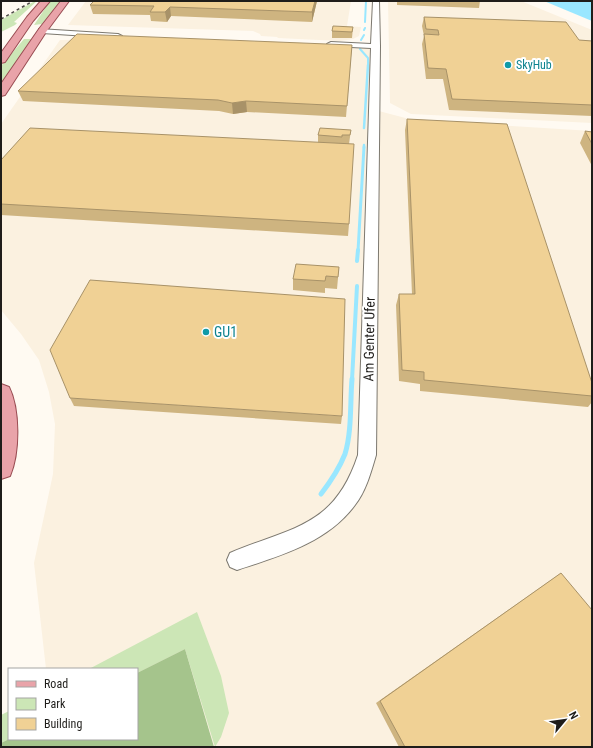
<svg xmlns="http://www.w3.org/2000/svg" width="593" height="748" font-family="'Roboto Condensed',sans-serif">
<style>
.built{fill:#fbf1e0}
.green{fill:#cce6b6}
.forest{fill:#a5c48c}
.water{fill:#99e7ff}
.lines{fill:none;stroke-linecap:round;stroke-linejoin:round}
.stream-far4{stroke:#99e7ff;stroke-width:2}
.stream-far3{stroke:#99e7ff;stroke-width:2.5}
.stream-far2{stroke:#99e7ff;stroke-width:3}
.stream-far1{stroke:#99e7ff;stroke-width:4}
.stream{stroke:#99e7ff;stroke-width:5}
.minor-casing{stroke:#7c786f;stroke-width:2}
.major-casing{stroke:#994c52;stroke-width:2}
.minor{fill:#fff;fill-rule:evenodd}
.major{fill:#e9a3a9;fill-rule:evenodd}
.rail{stroke:#4a4743;stroke-width:1.5;stroke-dasharray:3 3;stroke-linecap:butt}
.wall{fill:#ceb480}
.shaded-wall{fill:#a89268}
.building{fill:#f0d195;stroke:#a89268}
.culture-dot{fill:#0f9aa8;stroke:#fff;stroke-width:1.5}
.labels{text-anchor:middle;stroke-width:4;stroke-linejoin:round;paint-order:stroke}
.far-culture-label{font-size:12px;fill:#0d838f;stroke:#fff;text-anchor:start}
.culture-label{font-size:14px;fill:#0d838f;stroke:#fff;text-anchor:start}
.street-label{font-size:14px;fill:#1f1d1a;stroke:#fff}
</style>
<rect width="100%" height="100%" fill="#fffaf2"/>
<path class="built" d="M86,1h265l-4,25 14,1 -2,9 -6,3 -13,2 -62,-3 -1,-1 -16,-1 -1,-2 -7,-3 -185,-6z
M388,1h133l71,29v93l-181,-9 -21,-11z
M130,39l246,7 -1,64 38,10 179,11v616h-378l-29,-98 -48,24v-4h-91l-12,-106 19,-89 2,-50 -6,-32 -10,-32 -18,-26 -20,-24v-186l59,-84z"/>
<path class="green" d="M35,1h2l-23,21 3,1 -2,2 -14,7v-12z
M50,1h11l-19,23 -8,1z
M24,39h8l-31,46v-19z
M197,612l24,64 8,37 -8,24 -6,10 -30,-98 -48,24v-4h-48z
M9,711v28l-8,4v-28z"/>
<path class="forest" d="M185,649l29,98h-213v-4l8,-4h128v-66z"/>
<path class="water" d="M544,1h48v20z"/>
<g class="lines">
<path class="stream-far4" d="M365,22l1,-21
M364,30l1,-2
M361,40l3,-5
M360,49l8,9v8"/>
<path class="stream-far3" d="M364,128l4,-63
M364,148v-3"/>
<path class="stream-far2" d="M358,251l6,-104"/>
<path class="stream-far1" d="M357,261l1,-11
M352,380l5,-94"/>
<path class="stream" d="M321,494c10,-13 18,-25 24,-40 7,-23 5,-51 7,-75"/>
<g class="minor-casing">
<path id="minor" d="M373,1h6l1,45 -4,409c-5,17 -10,36 -21,50 -28,38 -76,51 -118,65l-7,-3 -3,-7 3,-7c61,-26 104,-25 128,-98l13,-407 -40,-2 -4,-2 4,-2 40,2z
M39,29l79,5 4,2 -4,2 -76,-5h-3z"/>
</g>
<g class="major-casing">
<path id="major" d="M41,1h9l-17,20 -28,41 -4,1v-10l26,-36z
M61,1h8l-23,31 -41,63 -4,1v-12l38,-55z
M1,384l8,3c11,22 11,66 1,89l-9,3z"/>
</g>
<use href="#minor" class="minor"/>
<use href="#major" class="major"/>
<path class="rail" d="M1,19l32,-18"/>
</g>
<path class="wall" d="M317,1l-5,21 -141,-6 -4,6 -16,-1 -1,-6 -57,-1 -3,-9z
M397,1h83l-1,7 -82,-3z
M424,17l155,23 13,1v75l-143,-6 -6,-31h-17l-4,-35 2,-8 -2,-10z
M353,27l-1,11h-20v-7z
M352,45l-6,72 -99,-5 -14,2 -14,-3 -196,-10 -5,-10z
M407,119l185,264v19l-4,5 -168,-16v-7l-21,-3 -3,-76 3,-11h13l-7,-164z
M351,130l-2,14v80l-1,12 -347,-21v-55l317,-17v-8z
M585,131l7,1v34l-12,-23z
M339,267l-2,22 -12,-1v5l-32,-3v-11z
M70,398l272,18 -1,8 -267,-18z
M561,573l31,174h-193l-23,-44z"/>
<path class="shaded-wall" d="M315,1h2l-5,21v-10z
M170,7l1,9 -4,6 -2,-10z
M246,101l1,11 -14,2 -1,-11z"/>
<path class="building" d="M94,1h221l-3,11 -142,-5 -5,5h-15l4,-6 -64,-1z
M424,17l142,5 13,18 13,1v64l-140,-6 -6,-30 -18,-1 -4,-34 15,1 -1,-5 -12,-1z
M333,26l20,1 -1,5 -20,-1z
M77,34l275,11 -5,61 -101,-5 -14,2 -14,-3 -200,-9z
M407,119l100,5 85,259v13l-168,-16v-8l-22,-2 -3,-76h16z
M30,128l324,16 -5,80 -348,-20v-44z
M320,128l31,2 -1,5h-8v2l-24,-2z
M585,131l7,1v12z
M296,264l43,3 -1,10 -12,-1 -1,5 -32,-2z
M90,280l255,19 -3,117 -272,-18 -20,-48z
M561,573l31,37v137h-187l-25,-46z"/>
<g class="culture-dot">
<circle cx="508" cy="65" r="4"/>
<circle cx="206" cy="332" r="4"/>
</g>
<g class="labels">
<g class="far-culture-label">
<text x="516" y="69">SkyHub</text>
</g>
<g class="culture-label">
<text x="214" y="337">GU1</text>
</g>
<g class="street-label">
<text transform="translate(369 339) rotate(-89)" y="5">Am Genter Ufer</text>
</g>
</g>
<rect width="593" height="748" fill="none" stroke="#1f1d1a" stroke-width="4"/>
<rect x="8" y="668" width="130" height="72" fill="#ffffff" stroke="#a5a5a3"/>
<rect x="16" y="681" width="20" height="6" fill="#e9a3a9" stroke="#a5a5a3"/>
<text x="44" y="688" font-size="12" fill="#1f1d1a">Road</text>
<rect x="16" y="698" width="20" height="12" fill="#cce6b6" stroke="#a5a5a3"/>
<text x="44" y="708" font-size="12" fill="#1f1d1a">Park</text>
<rect x="16" y="718" width="20" height="12" fill="#f0d195" stroke="#a5a5a3"/>
<text x="44" y="728" font-size="12" fill="#1f1d1a">Building</text>
<g transform="translate(565 720) rotate(61)" stroke="#ffffff" stroke-width="3" paint-order="stroke">
<path d="M0-3L7 15L0 10L-7 15Z" fill="#1f1d1a"/>
<text y="-6" font-size="11" font-weight="bold" text-anchor="middle" fill="#1f1d1a">N</text>
</g>
</svg>
